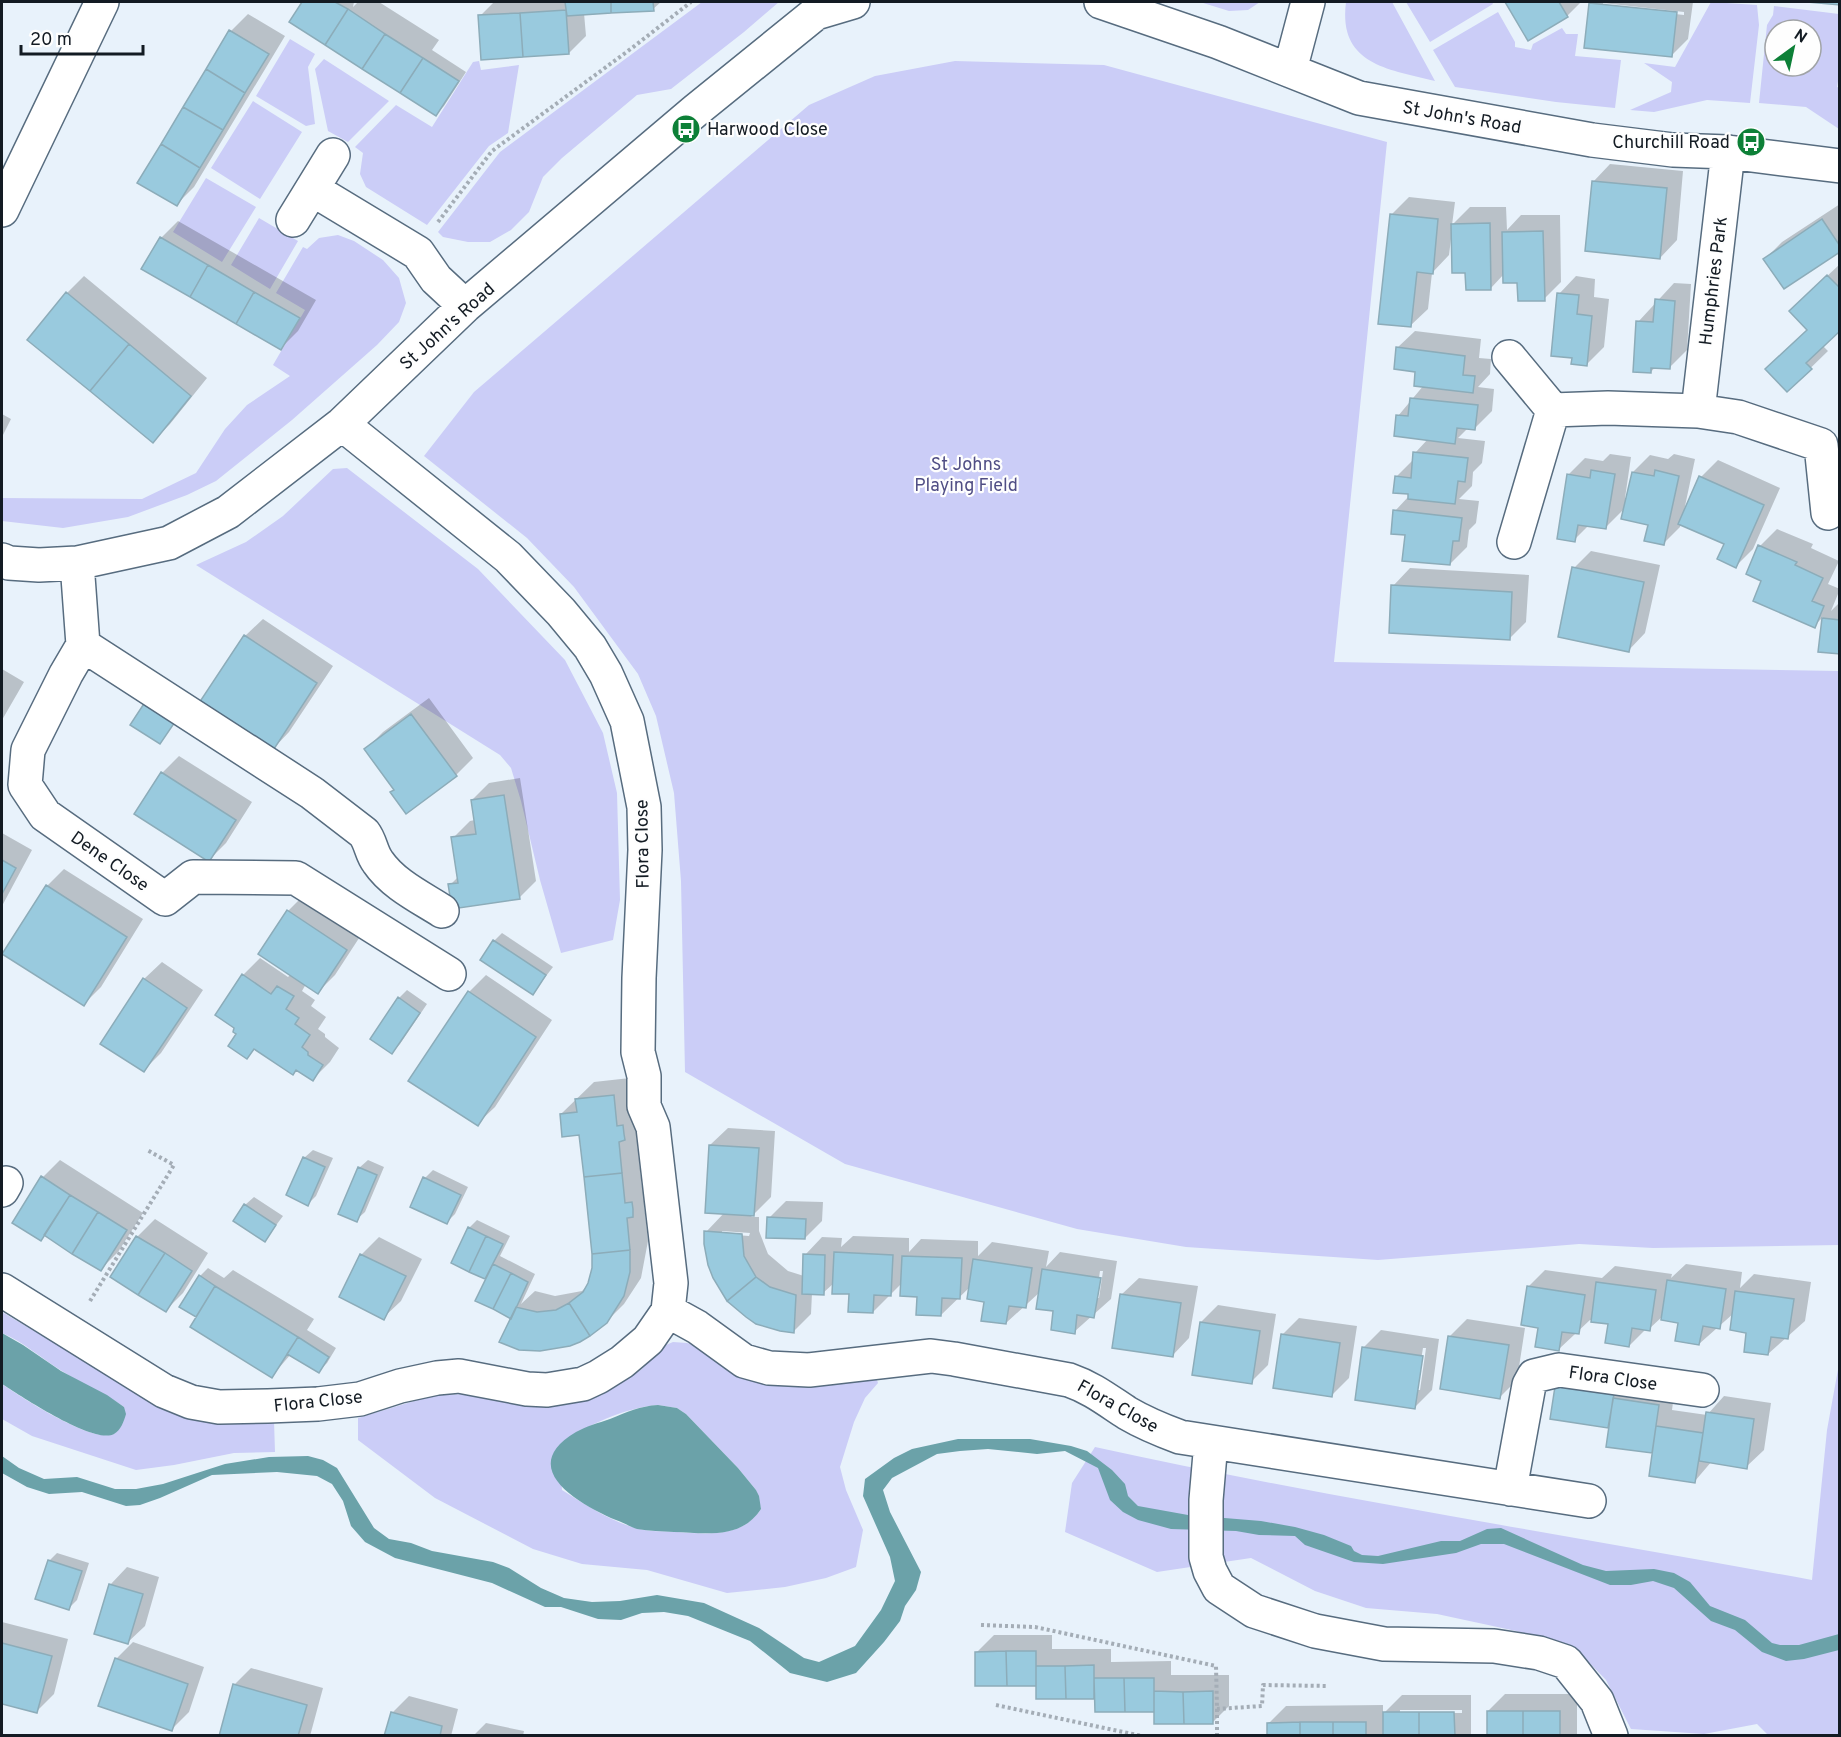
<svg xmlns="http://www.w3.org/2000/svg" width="1841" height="1737" font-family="Overpass,sans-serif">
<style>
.green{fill:#cbcdf7;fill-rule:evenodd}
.water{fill:#6ba2a9}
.shadow{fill:#0003;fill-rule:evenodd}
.building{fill:#99cade;stroke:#8cacb9;stroke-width:1.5}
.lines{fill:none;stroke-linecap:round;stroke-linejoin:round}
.minor-casing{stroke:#576c7f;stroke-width:36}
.path{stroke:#a4adb6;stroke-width:4;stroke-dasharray:3 3;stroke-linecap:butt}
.minor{stroke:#fff;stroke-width:33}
.labels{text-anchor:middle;stroke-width:4.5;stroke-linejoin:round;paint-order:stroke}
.street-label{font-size:18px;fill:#131b23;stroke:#fefefe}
.poi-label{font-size:18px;fill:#131b23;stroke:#fefefe;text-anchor:start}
.park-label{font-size:18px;fill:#504e85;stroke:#fefefe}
</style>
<rect width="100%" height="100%" fill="#e8f2fb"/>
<path class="green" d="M702,2h77l-35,30 -73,57 -34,6 -75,63 -19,19 -14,35 -18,18 -21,12h-22l-25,-5 -5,-5 62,-80z
M1200,2h60l-12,8 -19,1z
M1346,2h46l43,79c-48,-12 -97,-17 -89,-79z
M1406,2h86l1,2 -63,38z
M1711,2l46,3 2,20 -9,78 -43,-3 -53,12 -24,-2 41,-18 1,-10 -28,-19 31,4z
M1774,6l65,8 1,56 -3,17 3,1 -1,41 -33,-22 -47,-4 8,-78 6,-10zM1775,30h36v36h-36z
M1498,12l17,30v5l16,3 2,-6 29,-16 4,6h12l-3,22 46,4 -6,48 -59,-6 -101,-15 -22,-37z
M290,39l25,15 -7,13 7,57 -9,2 -50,-30z
M324,59l65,42 -41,41 -20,-11 -13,-62z
M479,61l2,9 38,-5 -11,68 -19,13 -62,79 -61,-38 -6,-13 3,-21 -8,-6 41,-42 36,22 41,-65z
M955,61l149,4 283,77 -53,520 505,9v574l-186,3 -74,-4 -201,16 -192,-13 -109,-18 -232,-65 -160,-92 -4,-191 -7,-88 -18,-77 -18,-42 -64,-87 -47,-49 -103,-82 50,-64 335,-287 66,-29z
M253,101l49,31 -42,67 -49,-31z
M206,178l50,29 -34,55 -49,-30z
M259,218l39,23 -28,48 -39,-24z
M338,235l16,6 29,19 16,18 7,25 -7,19 -22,23 -85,75 -76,61 -29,14 -59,22 -65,11 -61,-7v-23l140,1 54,-26 29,-44 22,-24 43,-29 -17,-11 32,-55 -29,-17 27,-46 4,2 12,-11z
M347,468l131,101 87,91 38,73 14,60 3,107 -7,40 -52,13 -21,-73 -19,-79 -10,-33 -11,-13 -304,-190 50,-23 37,-26 50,-47z
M2,1312l149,88 123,21 1,31 -41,1 -60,12 -38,5 -104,-34 -30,-17v-35c19,13 93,62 113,49 8,-5 7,-18 9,-26 -20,-14 -42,-23 -62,-36 -20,-12 -38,-29 -60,-38z
M673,1342l14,1 121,43 69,-6 1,3 -13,15 -11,24 -14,45 6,23 17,40 -7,37 -30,11 -41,9 -58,6 -80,-23 -65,-6 -49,-15 -98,-51 -77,-58v-22l76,-23 37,-1 75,13 43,-8 13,-4 40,-26 17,-21zM658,1405l19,3 9,6 52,54 18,22 5,19c-19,29 -53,25 -84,23 -13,-1 -28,0 -41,-4 -27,-7 -51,-24 -74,-38l-3,-44c23,-20 69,-39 99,-41z
M1839,1364v371h-71l-11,-11 -53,10 -73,-5 -25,-49 -30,-31 -60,-18 -79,-17 -71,-6 -51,-17 -64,-33 -94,14 -92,-40 7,-49 23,-36c238,52 478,89 717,133l15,-150z"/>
<path class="water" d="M2,1333l21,12 38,26 46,24 17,12 2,7c-2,7 -5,16 -12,20 -20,11 -93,-38 -112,-50z
M658,1405l19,3 9,6 52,54 18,22 3,6 2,13c-20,31 -56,24 -87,23 -12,-1 -25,-1 -37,-3 -7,-2 -14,-7 -21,-9 -37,-16 -101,-52 -40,-88 11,-6 22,-9 34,-13 17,-7 30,-13 48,-14z
M958,1439h72l41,7 16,5 25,19 13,14 3,12 10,10 50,9 73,6 34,6 29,8 27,11 3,5 8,4 16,1 63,-15h19l27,-12 14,-1 82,37 23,6 48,-2 20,4 16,9 20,24 35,14 27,23 8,2h19l40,-11v16l-35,9 -18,2 -24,-9 -27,-22 -24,-9 -37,-33 -21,-7 -22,4h-21l-106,-41h-23l-25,9 -73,11 -29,-2 -49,-17 -10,-9 -36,-1 -23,-4 -65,-2 -33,-9 -15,-8 -13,-12 -12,-32 -33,-17 -28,3 -49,-5 -28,2 -23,3 -45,24 -9,12 7,22 31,60 -5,18 -11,16 -5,15 -16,21 -28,31 -29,9 -37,-9 -40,-32 -62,-25 -24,-4 -22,1 -21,7 -23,-1 -37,-12h-16l-53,-24 -97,-25 -30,-16 -14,-16 -8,-25 -11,-17 -15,-8 -40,-4 -65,3 -52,23 -20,7 -14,1 -44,-14 -33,2 -22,-7 -25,-14v-17l17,12 25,11 33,-2 38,12h21l27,-5 62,-20 44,-7 39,-1 15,4 14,8 37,60 15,11 22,4 21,8 61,11 16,6 32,20 23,10 28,4 28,-1 37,-6 47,8 55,25 45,30 15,4 36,-16 26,-36 14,-29 -5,-24 -27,-61 2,-17 29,-21 18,-9z"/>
<path class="shadow" d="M304,2h50l-1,5 5,-5h21l60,38 -7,10 34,22 -22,34 -8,8 -145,-92z
M494,2h167l-8,7 -69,4 2,23 -17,17 -89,-37z
M1507,2h74l-14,14 -38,23z
M1592,2h101l-5,37 -17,17 -81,-52zM1603,3l81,9v3l-81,-9z
M248,14l37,22 -91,151 -17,17 54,-173z
M1610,164l73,7 -6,69 -17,18 -67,-76z
M1409,197l46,5 -3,23 18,-18h36l1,23 14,-15h39l1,67 -17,17 -25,-18 -15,-7 -13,14 -24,-17 -14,-32h-2l-2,16 -17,18 -4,36 -18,17 -19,-111z
M1840,204v46l-75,9 17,-17z
M178,221l138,79 -18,31 -17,17 -120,-110z
M1840,264v65l-18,16 6,6 -40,39 20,-61v-35z
M84,276l123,102 -37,46 -17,17 -86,-148z
M1576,276l19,3 -1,18 15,2 -5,48 -17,17 -14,-7 -14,-63z
M1674,283l17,1 -4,66 -17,17 -14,-1 -5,6 -13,-50z
M1415,331l66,8 -2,19 12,1 -1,15 -12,13 16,2 -2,22 -18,18 -6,-1 -10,10 27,3 -3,22 -9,9 -1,14 -13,13 20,2 -3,22 -7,7 -2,17 -17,17 -43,-30 -12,-23 14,-15 1,-3 -14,-16 18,-18 1,-6 13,-14 -30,-23 26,-31 -7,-14 -20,-23z
M2,414l9,5 -9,18z
M1610,454l21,3 -6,41h2l6,-26 17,-17 18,4 6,-5 21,5 -11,52 17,-34 17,-17 62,28 -27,61 -17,17 -10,-23 -45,-20 -1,4 -17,17 -13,-20 -25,-16 -19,19 -17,-2 -15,15 -6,-65 17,-17 18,3z
M1777,529l36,15 -2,4 28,13 -11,23 12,5 -9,22 9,-9v51l-20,-2 3,-34 -9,9 -51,-45 -3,-35z
M1591,551l69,14 -15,68 -17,18 -54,-83z
M1410,568l119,7 -3,47 -17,17 -116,-53z
M263,619l70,47 -44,66 -17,18 -27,-114z
M2,669l22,13 -22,38z
M429,698l44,60 -17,17 -61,14 -29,-40 17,-17z
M179,756l73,46 -26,41 -17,17 -47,-87z
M520,778l16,103 -17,17 -69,-13 9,-9 -6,-38 17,-17 5,-1 -3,-20 17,-17z
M2,833l30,17 -30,56z
M64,869l79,50 -42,68 -17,17 -37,-118z
M305,894l58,38 -28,43 -17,17 -12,-8 -4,7 13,9 -4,6 15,11 -8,12 7,5v3l14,11 -9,14 -17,17 -16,-10 -42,-20 -8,8 -9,-24 5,-58 17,-17 28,19 3,-3 -3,-63z
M502,933l51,34 -20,26 -39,-52z
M162,962l41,28 -42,63 -17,17v-91z
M486,975l66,45 -57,87 -18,17 -8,-132z
M407,990l20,14 -27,40 -8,8 7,-54z
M630,1078l12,109 6,-1 2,12 -6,6 4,37 -7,37 -17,26 -18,18 -93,-4 -26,-39 -34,-17 16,-34 8,-8 33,16 -10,20 35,18 -14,30 14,-13 20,5 27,-5 6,-6 6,-17 -14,-135 -19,-19 33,-32z
M728,1128l47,3 -4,66 -20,20h8v14l9,23 20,17 16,5 1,-21 17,-18 20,1 -1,9 12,-11 56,2v14l12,-13 57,2v15l14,-14 57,9 -3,16 14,-15 57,9 -6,38 -37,33 -34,-40 -34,31 -35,-37 -30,29 -39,-32 -29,29 -23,-19 -16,-10 -11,10h-11l-1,21 -17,17 -88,-99 19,-20 -15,-67zM722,1231l28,2 -1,3 -27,-2zM1100,1271h3l-4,27h-3z
M313,1150l20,8 -17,38 -8,8 -4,-46z
M60,1160l83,53 -25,39 -17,17 -58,-92z
M368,1160l16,7 -19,45 -9,8 3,-52z
M433,1170l35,17 -13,27 -8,8 -22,-44z
M254,1197l29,19 -18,24 -20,-35z
M786,1201l37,1 -1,19 -17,17 -36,-20z
M155,1219l53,34 -25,40 -17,17 -54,-33 26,-41z
M379,1237l43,22 -21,42 -18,17 -42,-22 20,-41z
M1686,1264l56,8 -2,16 14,-14 57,8 -6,39 -37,33 -34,-41 -35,31 -20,-22 -15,-7 -15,14h-3l-17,17 -20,-23 -19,-3 -31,29 -20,-22 -11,-40 17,-17 57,8 13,-12 57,8 -1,4z
M208,1268l16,10 9,-8 81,49 -7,11 29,18 -9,15 -8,8 -28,-17 -19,22 -71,-65 -5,4 4,-39z
M1139,1278l59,8 -9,52 -17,18 -51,-61z
M1218,1305l58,9 -8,51 -17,17 -50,-60z
M1299,1318l58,8 -8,52 -17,17 -50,-60z
M1467,1319l58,9 -8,52 -17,17 -50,-61z
M1381,1330l58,9 -7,51 -17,17 -51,-60zM1423,1348h3l-6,42h-4z
M1557,1381l118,7 -3,22 35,5 17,-19 47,7 -7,47 -18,17 -34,-6 -17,20 -42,-29 -46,-6 3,-19 -58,-10z
M57,1553l32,10 -12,37 -8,8 -20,-47z
M127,1567l32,10 -14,49 -18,17 -17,-58z
M2,1622l66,17 -14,55 -17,17 -35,-9z
M994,1635h58v14h59v13l60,-1v14h58v31l-17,17 -116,-25h-58l-1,-13 -60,-33z
M133,1642l71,25 -15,45 -17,17 -56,-70z
M251,1668l72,20 -13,48h-90l14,-51z
M1505,1694h72v42h-89v-25z
M1402,1695h69v41h-202v-13l17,-17 97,-1v9zM1400,1710h62v3h-62z
M409,1696l49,13 -7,27h-65l6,-23z
M486,1723l38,8 -1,5h-50z"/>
<path class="building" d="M302,2h33l13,7 -23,36 -36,-23z
M565,2h46v11l-44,3z
M611,2h42l1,9 -43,2z
M1505,2h54l9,15 -40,24z
M1807,2h33v3z
M1589,3l88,9 -5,45 -88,-9z
M348,9l37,25 -23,35 -37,-24z
M566,10l3,44 -46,3 -3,-44z
M520,13l3,44 -42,3 -3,-45z
M229,30l40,24 -24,39 -39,-24z
M385,34l38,24 -23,35 -38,-24z
M423,58l36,23 -23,35 -36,-23z
M206,69l39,24 -22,37 -40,-23z
M183,107l40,23 -23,38 -39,-24z
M161,144l39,24 -23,38 -40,-23z
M1592,181l75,7 -7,71 -75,-8z
M1390,214l48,5 -5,55 -16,-2 -6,55 -33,-3z
M1822,219l18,27v6l-56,37 -21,-30z
M1490,223l1,67h-25l-1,-17h-13l-1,-49z
M1543,231l2,70h-27l-1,-18h-14l-1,-51z
M160,237l48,28 -18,32 -49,-28z
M208,265l46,27 -18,32 -46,-27z
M1827,275l13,13v43l-34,32 6,6 -25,23 -22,-23 42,-39 -18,-19z
M66,292l63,52 -39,47 -63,-51z
M254,292l46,26 -19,32 -45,-26z
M1557,293l22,2 -2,19 15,2 -5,50 -16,-2 1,-6 -21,-2z
M1655,299l20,2 -5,68 -19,-1v5l-18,-1 3,-51 17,1z
M129,344l62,52 -38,47 -63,-52z
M1396,347l69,9 -2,19 12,1 -2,17 -59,-7 1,-14 -21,-3z
M1410,398l68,7 -3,25 -18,-2 -2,16 -61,-8 2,-21 12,1z
M1413,452l55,6 -3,24 -7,-1 -3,23 -47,-5v-5l-15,-1 2,-17 16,2z
M1591,470l24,4 -9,55 -28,-4 -3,17 -18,-3 10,-65 23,4z
M1655,470l24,6 -15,69 -20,-4 4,-16 -27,-6 11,-47 22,4z
M1699,476l65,29 -28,63 -19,-9 7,-15 -46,-20z
M1393,510l69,8 -3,23h-6l-3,24 -48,-4 3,-26 -14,-1z
M1758,545l39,17 -2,3 28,13 -11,23 12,5 -9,22 -62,-27 8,-20 -15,-7z
M1572,567l72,15 -15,70 -71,-15z
M1391,585l121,7 -2,48 -121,-7z
M1822,618l18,2v34l-22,-2z
M244,635l73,48 -45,69 -73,-49z
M147,699l30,20 -17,25 -30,-19z
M411,714l46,62 -51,38 -16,-22 4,-2 -30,-41z
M161,772l75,48 -27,42 -75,-48z
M504,795l16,104 -68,10 -4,-25 10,-1 -7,-46 25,-3 -5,-34z
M2,860l14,8 -14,26z
M46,885l81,52 -43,69 -82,-52z
M287,910l60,40 -29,44 -60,-40z
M493,940l53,35 -13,20 -53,-35z
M242,974l29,20 6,-8 17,10 -8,13 13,9 -4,6 15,11 -8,12 6,5v3l15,10 -10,16 -17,-11 -3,5 -39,-26 -7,10 -19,-13 8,-12 -3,-2 1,-4 -19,-13z
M143,978l44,30 -43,64 -44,-28z
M468,991l68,46 -58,89 -70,-45z
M398,997l22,16 -28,41 -22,-15z
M614,1095l3,31 6,-1 1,9 1,6 -6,2 3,31 -38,4 -5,-42 -17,2 -2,-23 17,-2 -2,-13z
M709,1145l50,3 -5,68 -49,-3z
M303,1157l22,10 -17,39 -22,-11z
M358,1167l19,8 -20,47 -19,-8z
M622,1173l3,30 7,-1 1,7v8l-6,1 3,32 -38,4 -8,-77z
M41,1176l29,19 -29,46 -29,-18z
M423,1177l38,18 -14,29 -37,-17z
M70,1195l28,17 -26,42 -28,-19z
M244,1204l32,21 -11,17 -32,-21z
M98,1212l29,18 -26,41 -29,-17z
M767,1217l39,2 -1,20 -39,-1z
M468,1227l18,9 -17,36 -18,-9z
M704,1231l38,3 2,22 12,21 -29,24 -14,-23 -5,-13 -4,-21z
M136,1236l29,17 -27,42 -28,-18z
M486,1236l17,8 -18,35 -16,-7z
M630,1250v22l-6,24 -17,27 -17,13 -21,-33 14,-11 5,-9 4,-15v-14z
M834,1252l59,3 -2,41 -17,-1 -1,18 -25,-1 1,-18h-17z
M165,1253l27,18 -26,41 -28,-17z
M360,1254l46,22 -22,44 -45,-23z
M803,1254l22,1 -1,40 -22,-1z
M902,1256l60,2 -2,41 -18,-1 -1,18 -25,-1 1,-18 -17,-1z
M973,1259l59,9 -6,40 -17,-2 -3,18 -25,-3 3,-19 -17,-3z
M493,1264l18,9 -18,36 -18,-8z
M1042,1269l59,9 -7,40 -17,-3 -2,19 -24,-4 2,-19 -17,-2z
M511,1273l17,9 -17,37 -18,-10z
M199,1275l16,11 -19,31 -17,-10z
M756,1277l14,10 26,8 -2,38 -14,-2 -24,-7 -10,-7 -19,-16z
M1667,1280l59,9 -6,40 -17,-3 -4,19 -24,-4 3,-18 -17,-3z
M1596,1282l60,8 -6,41 -18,-3 -3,19 -24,-4 3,-19 -17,-2z
M215,1286l83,51 -26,41 -82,-51z
M1527,1286l58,9 -6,39 -17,-2 -3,19 -24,-4 3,-19 -17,-3z
M1735,1291l59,8 -6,40 -17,-2 -3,18 -24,-3 2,-19 -16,-3z
M1120,1294l61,9 -8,54 -61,-9z
M569,1303l21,33 -10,6 -10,4 -30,5 -21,-1 -20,-8 17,-35 21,5 19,-2z
M1200,1322l60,9 -8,53 -60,-9z
M1281,1334l59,9 -8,54 -59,-9z
M1448,1336l61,9 -9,54 -60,-10z
M298,1337l31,20 -10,16 -32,-19z
M1362,1347l61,9 -8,53 -60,-9z
M1556,1380l59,9 -7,39 -58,-9z
M1613,1398l46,7 -7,48 -46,-6z
M1706,1412l48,7 -7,50 -48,-8z
M1656,1426l47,7 -8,50 -46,-7z
M48,1560l34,11 -13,39 -34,-11z
M109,1584l34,10 -15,50 -34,-10z
M2,1643l50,13 -15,57 -35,-9z
M1006,1651l1,35h-32v-34z
M1006,1651h30v35h-29z
M115,1658l73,26 -16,47 -74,-25z
M1094,1665v34h-28l-1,-33z
M1036,1666h29l1,33h-30z
M1094,1678h30l1,34h-30z
M1124,1678h30v34h-29z
M233,1684l74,21 -9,31h-79z
M1154,1691l29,1 1,32h-30z
M1213,1691v33h-29l-1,-32z
M1487,1711h36v25h-36z
M1523,1711h37v25h-37z
M391,1712l51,14 -2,10h-56z
M1383,1712h36v24h-36z
M1419,1712h35l1,24h-36z
M1300,1722h33v14h-33z
M1300,1722v14h-33v-13z
M1333,1722h33v14h-33z"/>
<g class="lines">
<g class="minor-casing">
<path id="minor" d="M1101,2l117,40 141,56 233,42 81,10 55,2 112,14
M1290,70l18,-68
M312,189l106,64 18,26 29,27
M2,210l100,-208
M293,220l40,-65
M1509,357l44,53
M1698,411l40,6 83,28 7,68
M1514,542l39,-132 55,-2 90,3 30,-259
M2,560l7,3 30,2 38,-2 92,-20 59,-31 114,-88 123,-118 230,-195 121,-98 37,-11
M77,563l6,82 -17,29 -38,76 -3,35 20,30 120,84 28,-22 103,1 153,96
M83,645l229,148 52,40c7,9 7,20 14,29 15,22 42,35 64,49
M2,1190l4,-7
M2,1290l162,101 27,11 28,5 49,-1 50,-2 42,-5 40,-13 37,-8 22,-2 68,13 20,1 36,-6 15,-7 24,-15 26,-22 20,-29 3,-28 -18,-156 -9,-21v-30l-6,-24 1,-74 6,-128 -1,-43 -17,-86 -21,-47 -16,-27 -29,-35 -53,-55 -166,-133
M668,1311l29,16 47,34 25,7 40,2 122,-14 23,3 115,21c23,8 38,20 58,33 17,10 34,17 53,24l409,64
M1211,1442l-5,58v57l4,14 9,17 35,23 61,20 69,13 110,2 45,7 27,9 31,39 14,35
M1510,1489l19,-104 5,-9 25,-6 143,20"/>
</g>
<path class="path" d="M438,222l54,-71 140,-103 59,-46
M90,1301l84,-136 -27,-15
M981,1625l54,2 181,39 1,43 45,-3 1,-21 65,1
M996,1705l146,31
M1217,1709v27"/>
<use href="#minor" class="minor"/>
</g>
<defs>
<g id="bus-disc" transform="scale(1.5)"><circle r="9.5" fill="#0d8037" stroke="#fefefe"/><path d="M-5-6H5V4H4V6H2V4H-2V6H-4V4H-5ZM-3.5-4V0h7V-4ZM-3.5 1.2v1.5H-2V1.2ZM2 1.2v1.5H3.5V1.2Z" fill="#fff"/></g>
</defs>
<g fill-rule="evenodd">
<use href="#bus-disc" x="686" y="129"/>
<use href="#bus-disc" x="1751" y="142"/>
</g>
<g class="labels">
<g class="street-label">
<text transform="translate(1462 117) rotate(10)" y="6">St John's Road</text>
<text transform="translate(1713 281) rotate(-83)" y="6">Humphries Park</text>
<text transform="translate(447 326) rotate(-42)" y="6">St John's Road</text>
<text transform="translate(642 844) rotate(-91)" y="6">Flora Close</text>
<text transform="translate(110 861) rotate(35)" y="6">Dene Close</text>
<text transform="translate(1613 1378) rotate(8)" y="6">Flora Close</text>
<text transform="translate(318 1401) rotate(-6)" y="6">Flora Close</text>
<text transform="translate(1118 1406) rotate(29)" y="6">Flora Close</text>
</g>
<g class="poi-label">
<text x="707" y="135">Harwood Close</text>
<text x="1730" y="148" text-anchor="end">Churchill Road</text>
</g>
<g class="park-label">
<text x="966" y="470">St Johns<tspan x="966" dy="21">Playing Field</tspan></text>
</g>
</g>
<rect width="1841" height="1737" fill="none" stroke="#131b23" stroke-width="6"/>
<g transform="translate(1793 48) rotate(33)"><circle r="28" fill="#fefefe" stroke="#a0a3a6" stroke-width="1.5"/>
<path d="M0-4.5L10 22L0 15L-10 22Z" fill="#0d8037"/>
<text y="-9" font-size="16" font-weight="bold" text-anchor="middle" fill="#131b23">N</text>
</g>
<path d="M21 45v9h122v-9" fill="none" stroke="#131b23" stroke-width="3"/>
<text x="30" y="45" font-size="18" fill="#131b23" stroke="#fefefe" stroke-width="4.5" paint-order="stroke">20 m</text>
</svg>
